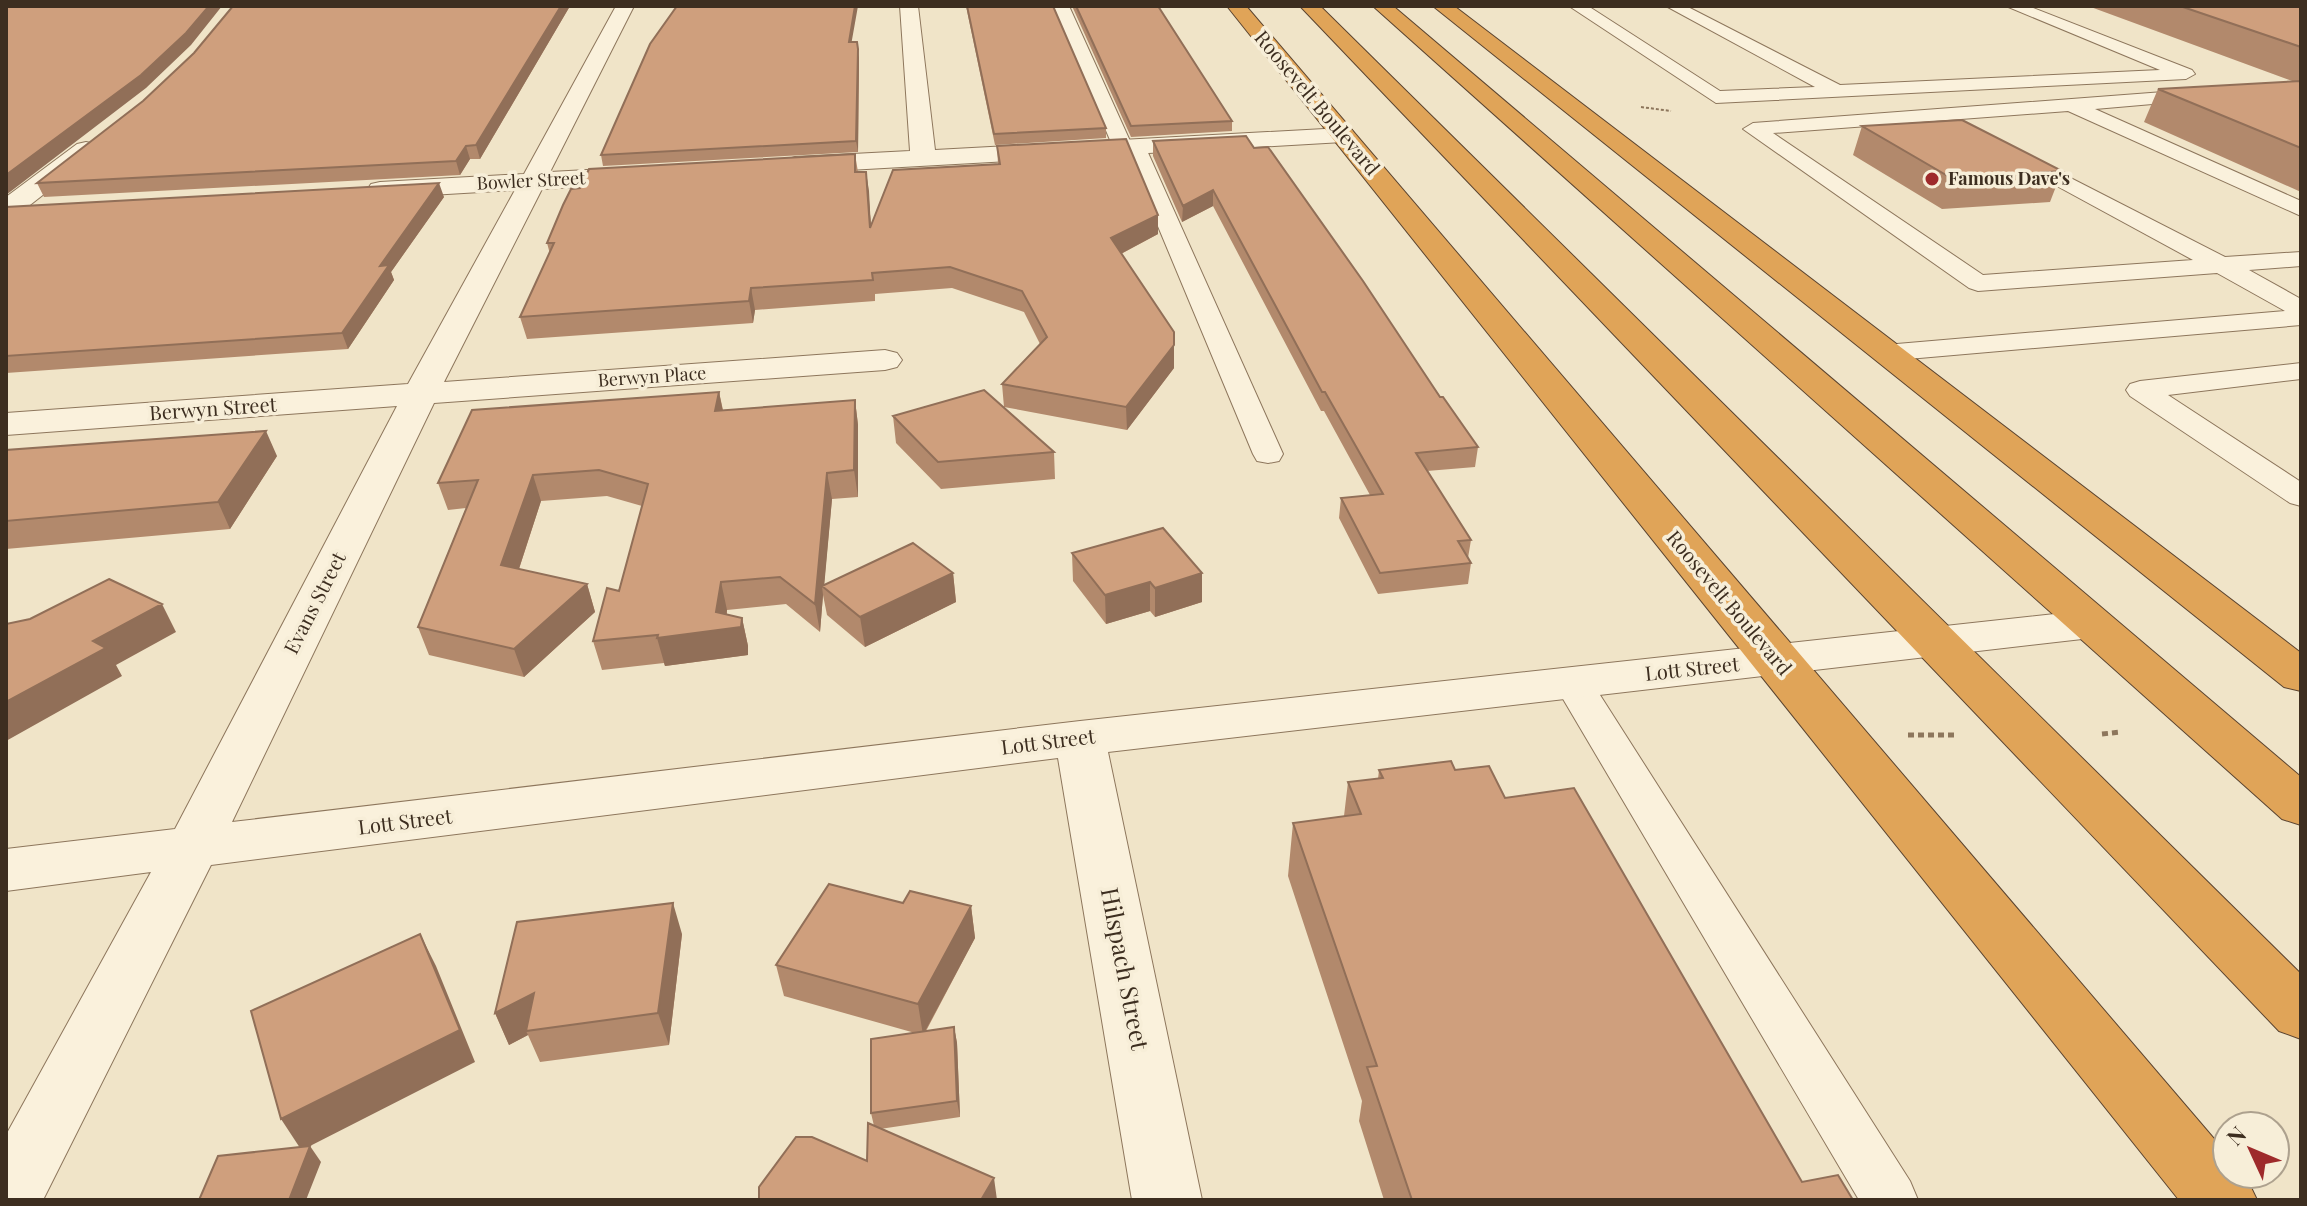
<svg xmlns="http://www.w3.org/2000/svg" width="2307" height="1206" font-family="'Playfair Display',serif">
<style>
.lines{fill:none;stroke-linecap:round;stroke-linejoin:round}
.lane-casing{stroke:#8d765c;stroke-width:2}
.street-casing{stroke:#8d765c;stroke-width:2}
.highway-casing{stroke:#5b4430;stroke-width:2}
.path-far1{stroke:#8d765c;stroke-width:2;stroke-dasharray:3 2;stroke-linecap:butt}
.path{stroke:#8d765c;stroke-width:5;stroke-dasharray:6 4;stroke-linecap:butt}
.lane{fill:#faf1dc;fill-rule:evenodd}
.street{fill:#faf1dc;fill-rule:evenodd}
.highway{fill:#e0a458;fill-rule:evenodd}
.wall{fill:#b2896c}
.shaded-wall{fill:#916f58}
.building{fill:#cf9f7d;stroke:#916f58;stroke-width:2}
.poi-dot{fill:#9e2a2b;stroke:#f7eed8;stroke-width:3}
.labels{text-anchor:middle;stroke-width:7;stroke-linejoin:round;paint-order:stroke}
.far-poi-label{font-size:18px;font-weight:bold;fill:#3d2e20;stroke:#f7eed8;text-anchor:start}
.far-street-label{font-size:18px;fill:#3d2e20;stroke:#f7eed8}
.street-label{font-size:20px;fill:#3d2e20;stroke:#f7eed8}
.near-street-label{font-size:24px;fill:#3d2e20;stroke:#f7eed8}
</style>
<rect width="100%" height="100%" fill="#f0e4c8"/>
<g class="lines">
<g class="lane-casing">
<path id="lane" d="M1053,6h16l61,135 12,1 3,4 138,308 -4,7 -11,2 -11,-2 -4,-7 -126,-302 -11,-1 -3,-4z
M1569,6h19l132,85 95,-4 -149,-81h20l154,79 320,-15 -154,-64h22l164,64 3,4 -9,5 -470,24z
M2203,89l7,2 2,4 -2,4 -115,10 206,92v15l-233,-105 -295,22 210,142 210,-15 -182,-99 -3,-4 10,-6 207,106 76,-5v14l-52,4 52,29v26l-416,36 -10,-2 -4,-6 4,-6 10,-2 400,-34 -68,-38 -239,18 -9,-3 -226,-159 10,-6z
M2301,363v16l-133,16 133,87v24l-11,-3 -160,-107 -4,-6 4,-6 10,-3z
M1572,669l14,4 324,508 8,19h-59l-306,-518 5,-9z"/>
</g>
<g class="street-casing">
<path id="street" d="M616,6h18l-84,166 93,-5 9,2 4,6 -4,6 -9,2 -101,6 -98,193 441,-32 12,3 5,7 -5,7 -12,3 -451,33 -202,419 848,-101 1011,-111 16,4 6,10 -6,10 -16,4 -983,114 94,448h-70l-74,-442 -847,107 -168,335h-37v-65l145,-263 -145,19v-42l169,-20 222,-423 -391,29v-22l402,-29 107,-194 -135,8 -9,-2 -4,-6 4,-6 9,-2 144,-8z
M900,6h18l17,144 408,-22 9,2 3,5 -3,5 -9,2 -548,31 -9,-3 -4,-5 4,-5 9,-3 115,-6z
M86,142l9,2 3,5 -3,5 -79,62 -10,2v-21l71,-53z"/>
</g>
<g class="highway-casing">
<path id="highway" d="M1227,6h19l981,1148v20h17l2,3 11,23h-78z
M1300,6h20l981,968v65l-22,-8z
M1373,6h20l908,771v48l-19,-6z
M1433,6h21l847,647v38l-17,-4z"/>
</g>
<path class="path-far1" d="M1641,107l30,4"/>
<path class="path" d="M2102,734l19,-2
M1908,735h46"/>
<use href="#lane" class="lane"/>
<use href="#street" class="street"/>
<use href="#highway" class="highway"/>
</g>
<path class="wall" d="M570,6l-90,153h-10l-10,16 -416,22 -7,-14 106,-82z
M966,6h87l53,122v10l-111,7z
M1072,6h86l74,115v10l-101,6z
M2088,6h213v186l-157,-70 14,-33 137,-7z
M852,42l7,16 -1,94 -255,14 -2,-11z
M1862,126l200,45 -12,31 -108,7 -89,-54z
M1246,136l232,311 -3,20 -48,4 44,69 -3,18 3,5 -3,21 -90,10 -39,-76 2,-20 29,-3 -46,-84h-3l-108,-205 -31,16 -29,-66v-15z
M997,146l161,69v19l-37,20 53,114 -47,62 -123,-23 -2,-23 38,-40 -16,-32 -72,-24 -77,6v7l-120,9 -2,13 -226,16 -7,-22 30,-63 -3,-11 308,-89 3,18h8l5,53 127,-61z
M444,197l-53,75 3,8 -46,69 -342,24v-166z
M719,392l4,18 132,-10 3,25v72l-26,2 -8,85 129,-11 3,29 -91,45 -38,-32 -4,-20 -3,37 -34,-28 -59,6v5l15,3 6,28v9l-83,11 -1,-3 -62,7 -9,-29 26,-50 23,-85 -35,-10 -66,5 -22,68 68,15 8,28 -71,65 -95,-22 -11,-28 48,-119 -18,2 -10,-27z
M893,416l161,36 1,27 -114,10 -45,-46z
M6,450l271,6 -47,73 -224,20z
M1072,553l130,20v29l-47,15 -5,-6 -44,13 -33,-43z
M1379,770h76l50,28 297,384 51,18h-469l-25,-79 3,-20 -74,-225 5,-53 51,-7 4,-34 30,-3z
M903,903l68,3 4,32 -49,93 28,-4 3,16 3,74 -80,12 -13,32 7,-35 -3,-13 44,-80 -131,-37 -8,-31z
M682,934l-13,111 -129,17 -12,-27 -19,10 -14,-32z"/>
<path class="shaded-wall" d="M209,6h13l-31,39 -45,43 -140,107v-20z
M561,6h9l-90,153 -4,-14z
M855,6h3l-8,45 -1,-9z
M858,49l1,9 -1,94 -2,-11z
M466,146l4,13 -10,16 -4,-14z
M866,172l3,19 3,57 -2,-20z
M439,183l5,14 -53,75 3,8 -46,69 -6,-16 38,-67z
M1213,190v16l-31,16 1,-16z
M1158,215v19l-47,25v-21z
M751,288l4,22 -2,13 -4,-22z
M1174,345v23l-47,62 -1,-23z
M719,392l5,25 -9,-6z
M855,400l3,25v72l-4,-27z
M266,431l11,25 -47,73 -12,-27z
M827,473l5,26 -8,89 -2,-2 1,9 -3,37 -5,-28z
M533,475l8,26 -30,92 -10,-28z
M953,573l3,29 -91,45 -5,-30z
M1202,573v29l-47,15v-29z
M721,582l6,28 -3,19 18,-11 6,28v9l-83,11 -8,-28 59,-26z
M1150,582v29l-44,13 -1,-29z
M587,584l8,28 -71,65 -10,-28z
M162,604l14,28 -60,33 6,11 -116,65v-39l87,-61z
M673,903l9,31 -13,111 -11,-32z
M971,906l4,32 -52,97 -5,-31z
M420,934l16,32 39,96 -165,84 11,16 -15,38h-17l13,-49 -21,-32z
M534,993l-8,38 2,4 -19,10 -14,-32z
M954,1027l3,16 3,74 -3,-16z
M994,1178l3,22h-16z"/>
<path class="building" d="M6,6h203l-23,27 -45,42 -135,100z
M233,6h328l-85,139 -10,1 -10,15 -419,22 106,-82 51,-48z
M677,6h178l-6,36h8l1,7 -2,92 -255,14 49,-111z
M967,6h86l53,122 -112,6z
M1076,6h82l74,115 -101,5z
M2180,6h121v41z
M2301,81v67l-143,-59z
M1962,120l100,51 -109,8 -91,-53z
M1246,136l8,12 14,-1 95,134 77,116h3l35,50 -62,6 55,87 -13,1 13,22 -91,10 -39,-75 42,-4 -58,-102h-3l-109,-202 -30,16 -30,-65z
M1126,139l32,76 -47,23 63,94v13l-48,62 -124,-23 45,-47 -25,-46 -72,-24 -78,6 1,7 -122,8 -2,13 -229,16 34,-74h-7l16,-38 8,-16 9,-1 9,-19 266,-15v18h11l4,56 23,-58 107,-6 -3,-18z
M439,183l-59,83 9,-1 -47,68 -336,23v-149z
M984,390l70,62 -116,10 -45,-46z
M719,392l-4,19 140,-11 -1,70 -27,3 -12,131 -35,-27 -59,5 -5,30 26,6 -1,9 -84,11 1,-3 -65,6 14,-53 12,3 29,-107 -49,-14 -66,5 -32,90 86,19 -73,65 -96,-22 60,-147 -40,3 34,-73z
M266,431l-48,71 -212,19v-71z
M1163,528l39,45 -47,15 -5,-6 -45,13 -33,-42z
M913,543l40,30 -93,44 -38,-31z
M109,579l53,25 -69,37 13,7 -100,54v-78l24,-5z
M1451,761l4,9 34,-4 16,32 69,-10 228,394 36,-7 15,25h-441l-45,-133 10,-1 -84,-243 68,-9 -13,-32 35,-4 -4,-8z
M829,884l74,19 7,-12 61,15 -53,98 -142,-39z
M673,903l-15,110 -132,18 8,-38 -39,20 22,-91z
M420,934l40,96 -179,89 -30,-108z
M954,1027l3,74 -86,12v-74z
M868,1123l126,55 -13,22h-222v-13l37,-50h16l55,24z
M310,1146l-21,54h-90l19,-44z"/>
<circle class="poi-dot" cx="1932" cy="179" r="8"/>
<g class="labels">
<g class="far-poi-label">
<text x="1948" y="185">Famous Dave's</text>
</g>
<g class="far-street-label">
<text transform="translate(531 181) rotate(-3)" y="6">Bowler Street</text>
<text transform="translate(652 377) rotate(-4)" y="6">Berwyn Place</text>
</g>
<g class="street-label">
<text transform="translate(1317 103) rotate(50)" y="7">Roosevelt Boulevard</text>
<text transform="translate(213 409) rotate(-4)" y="7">Berwyn Street</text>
<text transform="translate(315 603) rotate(-63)" y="7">Evans Street</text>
<text transform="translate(1729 603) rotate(50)" y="7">Roosevelt Boulevard</text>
<text transform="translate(1692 669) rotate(-6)" y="7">Lott Street</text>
<text transform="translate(1048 742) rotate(-7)" y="7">Lott Street</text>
<text transform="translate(405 822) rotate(-7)" y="7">Lott Street</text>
</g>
<g class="near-street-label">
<text transform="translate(1124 969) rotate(79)" y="8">Hilspach Street</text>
</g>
</g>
<rect width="2307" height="1206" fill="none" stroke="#3d2e20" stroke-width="16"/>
<g transform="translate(2251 1150) rotate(314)"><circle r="38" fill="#f7eed8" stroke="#ada18e" stroke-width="2"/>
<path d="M0-6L14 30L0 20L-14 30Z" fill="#9e2a2b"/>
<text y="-12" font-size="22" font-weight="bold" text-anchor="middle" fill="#3d2e20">N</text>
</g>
</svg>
